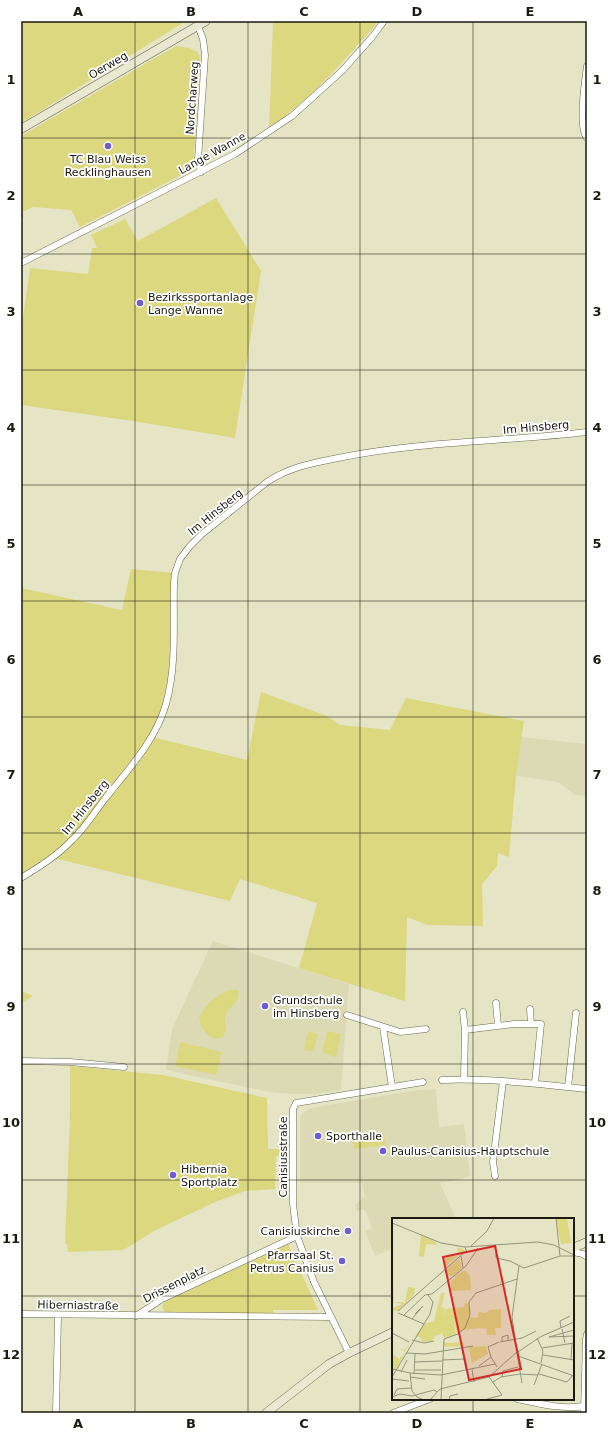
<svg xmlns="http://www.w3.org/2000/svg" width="608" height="1434" font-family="'DejaVu Sans',sans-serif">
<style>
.built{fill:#dbdab5}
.green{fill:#dbd880}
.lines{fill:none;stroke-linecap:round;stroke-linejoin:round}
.minor-casing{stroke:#6a694e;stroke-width:7}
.secondary-casing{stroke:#6a694e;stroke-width:9}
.minor{stroke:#fff;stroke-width:6}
.secondary{stroke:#e9e8d0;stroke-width:8}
.grid{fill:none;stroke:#1b1a0f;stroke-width:1;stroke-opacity:0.55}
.poi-dot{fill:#705bd5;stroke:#fff;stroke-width:1.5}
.labels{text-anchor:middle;stroke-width:3.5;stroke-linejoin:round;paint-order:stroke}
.street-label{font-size:11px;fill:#1b1a0f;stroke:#fff}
.poi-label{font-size:11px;fill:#1b1a0f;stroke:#fff;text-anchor:start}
.inset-road{fill:none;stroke:#94947d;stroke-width:1}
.view{fill:#d62828;fill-opacity:0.15;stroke:#d62828;stroke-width:2}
.inset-edge{fill:none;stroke:#1b1a0f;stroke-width:2}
.neatline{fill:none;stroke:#1b1a0f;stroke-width:1.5}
.grid-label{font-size:13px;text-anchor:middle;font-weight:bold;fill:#1b1a0f}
</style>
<rect width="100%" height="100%" fill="#e5e5c6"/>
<path class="built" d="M521,737l66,7v52l-12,-1 -17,-13 -42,-6z
M213,941l136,43 -8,106 -28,4h-22l-22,-2 -103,-22 6,-41z
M436,1089l3,38 25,-3 6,52 -8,3 -22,4 16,36h-63v29l-18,8 -10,-25 7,-3 -5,-13 -3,-6 -7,2 -2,-6 10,-8 -3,-14h-62v-66l3,-4 8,-5 100,-17z"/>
<path class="green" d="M21,21h165l-165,102z
M273,21h106c-34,39 -68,78 -110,107z
M176,46l13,2 9,4 2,6 -6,97 -5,16 -109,56 -9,-17 -38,-3 -11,5 2,5 -3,1v-82z
M216,198l45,73 -26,167 -102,-17 -112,-16v-73l9,-64 58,6 4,-26h5l-6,-13 34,-16 13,22z
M131,569l44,4 -7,127 -16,37 95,23 14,-68 66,24 13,9 50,5 16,-32 118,23 -8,55 -7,81 -11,-4 -1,13 -15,18 1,42 -56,-1 -20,-8 -2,84 -106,-33 18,-65 -77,-24 -10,22 -176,-43 -33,20v-290l101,22z
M228,990h11c0,14 -9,15 -13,25 -3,5 0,7 0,13 0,2 -2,6 -3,9l-7,2 -8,-4 -7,-8 -2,-11c9,-13 15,-19 29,-26z
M21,991l12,5 -12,7z
M308,1031l10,3 -5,18 -9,-2z
M327,1031l14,3 -5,23 -14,-4z
M180,1042l42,10 -6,23 -41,-9z
M70,1066l93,9 104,23 1,51h18l1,6 -11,1 -1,33 -30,2 -30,11 -61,29 -22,14 -10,5 -54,2 -1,-8h-2l5,-131z
M384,1133l2,12 -32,4 -2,-12z
M288,1244l30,66h-45v4l-106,-1c-3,-2 -4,-3 -5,-7l4,-5z"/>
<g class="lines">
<g class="minor-casing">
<path id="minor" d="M198,26l5,13 2,16 -7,104 3,13
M587,66c-2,15 -9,62 0,72
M21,263l214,-109 57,-38 50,-45 31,-35 11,-15
M21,878c18,-11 36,-22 51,-38 12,-11 22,-27 32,-40 23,-29 52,-60 62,-96 11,-39 7,-81 8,-121l1,-10 5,-14 10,-13 12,-12 65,-52c21,-14 41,-18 66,-23 83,-18 169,-17 254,-27
M496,1003l2,23
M530,1009l1,15
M463,1012l2,18
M347,1015l53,17 26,-3
M383,1027l9,60
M21,1061l49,1 54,5
M464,1079l1,-49 49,-6h27l-6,59
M442,1080c48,-2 97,4 145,9
M568,1087l8,-74
M495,1176l-2,-14 10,-81
M573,1252l10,2 4,3
M21,1314l310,3
M136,1316l26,-17 135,-63
M349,1353l-35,-71 -17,-46 -4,-32v-95l3,-6 127,-21
M517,1399c21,4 44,11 66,7
M56,1413l2,-98
M393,1413l37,-14
M584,1413l2,-74 1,-5"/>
</g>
<g class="secondary-casing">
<path id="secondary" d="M21,129l185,-108
M573,1248l14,-6
M266,1413l63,-49 20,-11 44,-21"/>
</g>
<use href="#minor" class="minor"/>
<use href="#secondary" class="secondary"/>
</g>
<path class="grid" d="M135,21v1392M248,21v1392M360,21v1392M473,21v1198M21,138h566M21,254h566M21,370h566M21,485h566M21,601h566M21,717h566M21,833h566M21,949h566M21,1064h566M21,1180h566M21,1296h372M573,1296h14M473,1399v14"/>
<g class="poi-dot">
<circle cx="108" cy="146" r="4"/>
<circle cx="140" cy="303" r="4"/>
<circle cx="265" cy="1006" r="4"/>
<circle cx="318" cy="1136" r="4"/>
<circle cx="383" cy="1151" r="4"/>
<circle cx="173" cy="1175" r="4"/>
<circle cx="348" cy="1231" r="4"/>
<circle cx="342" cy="1261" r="4"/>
</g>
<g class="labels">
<g class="street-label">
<text transform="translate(108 65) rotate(-30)" y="4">Oerweg</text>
<text transform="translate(192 98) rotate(-86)" y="4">Nordcharweg</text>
<text transform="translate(212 153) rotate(-29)" y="4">Lange Wanne</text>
<text transform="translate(536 427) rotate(-5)" y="4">Im Hinsberg</text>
<text transform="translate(215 512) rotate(-39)" y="4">Im Hinsberg</text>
<text transform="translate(85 807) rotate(-51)" y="4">Im Hinsberg</text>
<text transform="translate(283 1157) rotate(-90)" y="4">Canisiusstraße</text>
<text transform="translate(174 1284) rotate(-27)" y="4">Drissenplatz</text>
<text transform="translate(78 1305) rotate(1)" y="4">Hiberniastraße</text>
</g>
<g class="poi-label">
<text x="108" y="163" text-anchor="middle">TC Blau Weiss<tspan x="108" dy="13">Recklinghausen</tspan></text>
<text x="148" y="301">Bezirkssportanlage<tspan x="148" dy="13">Lange Wanne</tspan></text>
<text x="273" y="1004">Grundschule<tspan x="273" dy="13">im Hinsberg</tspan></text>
<text x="326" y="1140">Sporthalle</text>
<text x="391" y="1155">Paulus-Canisius-Hauptschule</text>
<text x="181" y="1173">Hibernia<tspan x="181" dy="13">Sportplatz</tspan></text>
<text x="340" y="1235" text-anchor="end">Canisiuskirche</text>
<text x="334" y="1259" text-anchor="end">Pfarrsaal St.<tspan x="334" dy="13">Petrus Canisius</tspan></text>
</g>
</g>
<g transform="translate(392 1218)">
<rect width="182" height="182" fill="#e5e5c6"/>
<path d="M164,0h11l4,25 -10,1zM29,17l15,7v3l-10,-1 -2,13 -5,-1zM65,29l8,3 -21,18 1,-11 13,-1zM0,36l2,48h8l3,1 3,-16 7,1 -1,7 -17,16 -5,-1 1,-2 9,-4 -9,-2zM67,40l3,10 -8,7 -6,1 -4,-4zM73,52l5,6 1,14 -20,1v-11l4,-1v-3zM49,75h4l-4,14 4,1 -2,9 3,-8 18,-2 1,-4h4l1,14 8,1v-6l7,1 5,-3 11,-1v19h-6l1,7h-10l1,-6 -7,-1 -17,2 -6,4 -4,-17 3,18 -12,3 -3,-7v3l-6,2 -3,5 -10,1 -1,-4 -6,-2 9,-12 10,-3zM51,124l5,1 16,-1 -1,4 -13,1 -7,-1zM17,125l-13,27 -4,-2 3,-2 -3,1 1,-11 1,-1 5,4 6,-7 -6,-4 5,2zM94,128l2,8 -16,9 -3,-16z" fill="#dbd880"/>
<path class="inset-road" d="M0,5l49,20 24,4M79,28l16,-15 7,-13M104,28v12l14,3 14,7 36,-12 -4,-38M74,32l-1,-3 73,-5 16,3 20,10M69,38l2,12M168,38h14M6,93l69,-61M6,95l26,11M11,98l22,-21 7,-1 34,-28 12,-18M20,101l11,-13 -8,8M169,110l-1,-7 10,-5M170,111l3,14M182,112l-25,7 25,-1M0,115l17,9M145,120l6,13 -2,12M20,122l12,3 10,-2M110,123v-4l6,-2v5M108,124l22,-4 14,-7M70,130l4,22M150,130l32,-5M125,133l-5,-34 7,-51M126,134l22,-15 34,-15M14,135l19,1 48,-8M125,135l5,30M151,137l31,5M126,138l56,20M179,141l1,-16M50,142l22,-1M22,144l28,-1M87,148l12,-9M105,149l-6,-10 -3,-10 11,-5M0,151l18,4 31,2 54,-11M80,151l2,13M23,152h26M9,154l6,-12M18,155l2,18 5,6 7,3M22,156l1,-21M147,156l28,8 7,-8M0,159l38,-63 3,-12 -5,-7M18,159l15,2M110,159l1,-6 15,-4M0,161l17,2M101,164l8,-5 19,-3 18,1M142,167l8,-21M2,177l3,-6 14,-1M0,179l8,-3 12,2 22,-6 3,2M38,182l10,-11 49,-12M49,182l3,-61 14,-5 7,-6 5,-13 -1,-13 7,-9 41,-14M57,182l1,-4 8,-2M92,182l18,-5 -13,-18 29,-26"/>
<path class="view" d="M103,28l26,123 -52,11 -26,-123z"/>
<rect width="182" height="182" class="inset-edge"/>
</g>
<rect width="608" height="1434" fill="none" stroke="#ffffff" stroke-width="44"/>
<rect x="22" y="22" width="564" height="1390" class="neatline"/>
<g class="grid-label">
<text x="78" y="16">A</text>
<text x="191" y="16">B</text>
<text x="304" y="16">C</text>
<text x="417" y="16">D</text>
<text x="530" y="16">E</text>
<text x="11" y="84">1</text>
<text x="597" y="84">1</text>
<text x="11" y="200">2</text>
<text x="597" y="200">2</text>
<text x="11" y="316">3</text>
<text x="597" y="316">3</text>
<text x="11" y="432">4</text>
<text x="597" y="432">4</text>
<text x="11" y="548">5</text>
<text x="597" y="548">5</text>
<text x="11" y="664">6</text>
<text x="597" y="664">6</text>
<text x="11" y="779">7</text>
<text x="597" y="779">7</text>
<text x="11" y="895">8</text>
<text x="597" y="895">8</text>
<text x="11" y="1011">9</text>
<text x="597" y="1011">9</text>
<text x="11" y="1127">10</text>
<text x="597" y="1127">10</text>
<text x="11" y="1243">11</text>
<text x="597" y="1243">11</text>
<text x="11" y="1359">12</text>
<text x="597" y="1359">12</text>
<text x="78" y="1428">A</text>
<text x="191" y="1428">B</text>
<text x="304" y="1428">C</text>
<text x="417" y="1428">D</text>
<text x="530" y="1428">E</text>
</g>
</svg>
